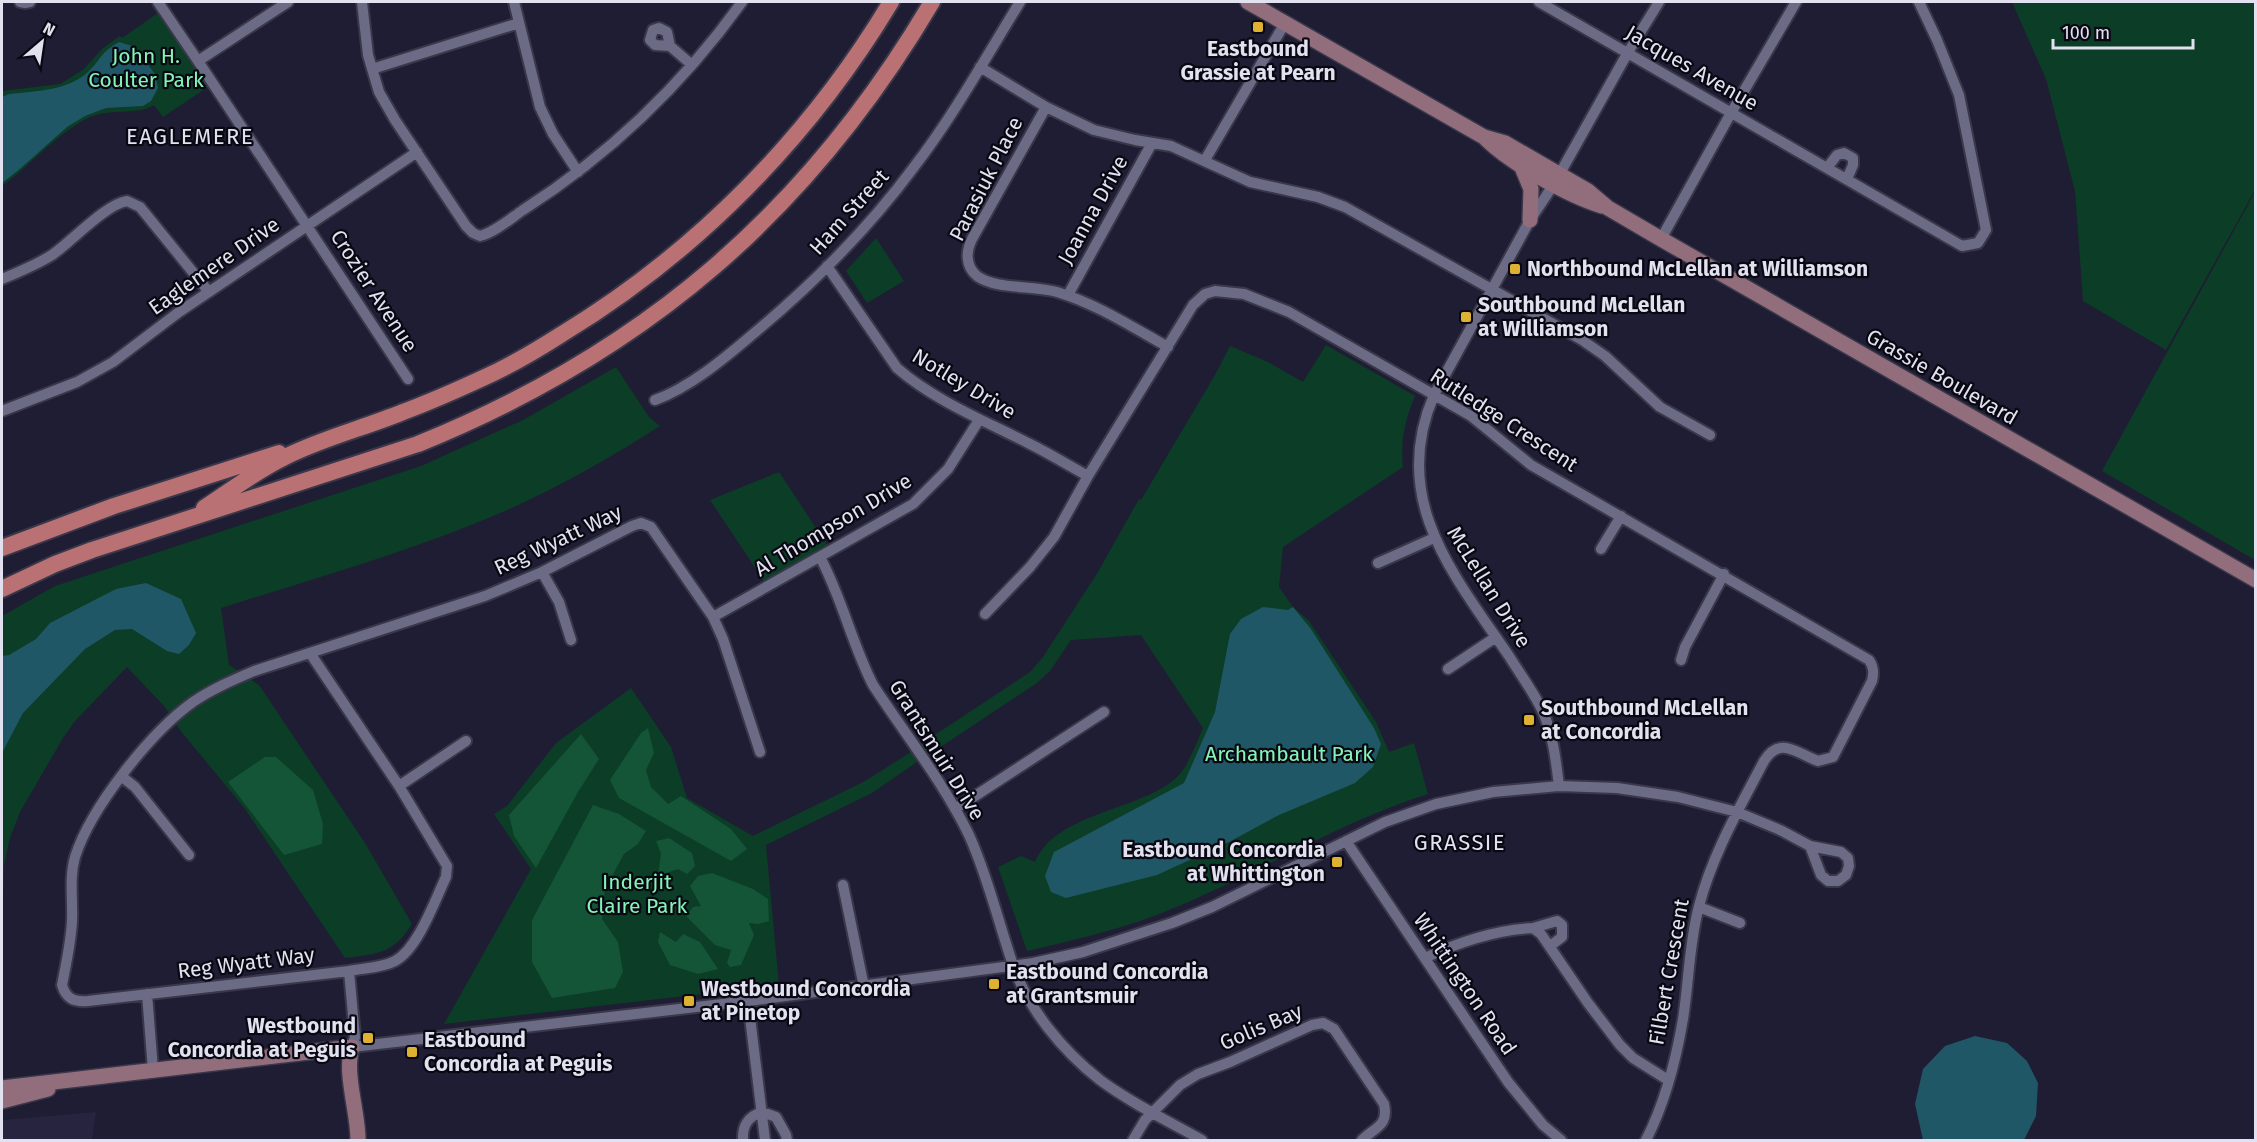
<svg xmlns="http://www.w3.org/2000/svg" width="2257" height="1142" font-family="'Fira Sans',sans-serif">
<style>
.built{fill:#272440}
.green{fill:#0c3d26}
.forest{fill:#135536}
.water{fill:#1f5766}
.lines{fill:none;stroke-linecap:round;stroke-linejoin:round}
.street-casing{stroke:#393749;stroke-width:14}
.secondary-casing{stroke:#393749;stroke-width:18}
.primary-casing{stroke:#393749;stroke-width:20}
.street{stroke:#6c6b86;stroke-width:10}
.secondary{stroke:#926e7c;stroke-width:15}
.primary{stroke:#b97173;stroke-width:16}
.poi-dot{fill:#deb133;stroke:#090812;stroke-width:2}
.labels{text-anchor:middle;stroke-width:4.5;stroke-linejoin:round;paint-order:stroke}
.poi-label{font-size:21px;font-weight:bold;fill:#e1e1f0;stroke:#090812;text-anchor:start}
.park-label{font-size:21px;fill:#84f4b7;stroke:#090812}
.street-label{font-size:21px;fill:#e1e1f0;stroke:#090812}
.neighbourhood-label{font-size:22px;letter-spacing:1.5px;fill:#e1e1f0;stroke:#090812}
</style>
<rect width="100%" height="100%" fill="#1f1d33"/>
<path class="built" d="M96,1112l-4,28h-90v-20z"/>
<path class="green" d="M2012,2h243v188l-89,160 -83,-49 -8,-110 -29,-112z
M158,13l50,74 -45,30 -9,-12c-16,11 -47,2 -68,14 -32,17 -55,46 -84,67v-95l58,-7 24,-15 19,-21 17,-12 2,2z
M2255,192v368l-153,-89z
M876,238l28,43 -37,22 -21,-32z
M1326,345l89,51c-10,23 -15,46 -12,71l-120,80 -4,40 14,20 16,14 10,15 57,86 13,30 25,-9 14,51c-95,30 -180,86 -274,122 -41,15 -84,25 -127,35l-29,-84 23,-11 14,6c21,-50 106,-51 142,-85 12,-12 19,-34 26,-49l-62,-93 -70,5 -21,31 -13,12 -104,69 -5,2 -7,-10 109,-72 13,-15 55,-85 41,-73 2,1 74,-125 15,-29 38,16 35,20z
M616,367l33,50 11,9c-50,32 -101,61 -155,85 -92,40 -189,67 -284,97l8,57 30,20 106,158 47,81c-20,31 -33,29 -67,34l-100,-149 -65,-79 -15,-23 -38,-40 -52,54 -12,17 -43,74 -10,26 -6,27 -2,62v-311l53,-30 366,-120 102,-46z
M779,472l49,74 -64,35 -54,-81z
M631,688l40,59 16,51 66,38 112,-55 46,-29 6,10 -45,31 -106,52 13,140 -335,39 87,-155 -37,-55 13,-8 49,-63z"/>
<path class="forest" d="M648,728l6,25 -8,17 5,17 17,17 13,-8 50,33 16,20 -16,12 -112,-63 -9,-18 31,-47z
M581,734l18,25 -21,33 -42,76 -22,-32 -5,-21z
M265,757h11l37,33 10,34 -1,20 -38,11 -56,-73z
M593,805l26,9 27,17 -8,13 -14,10 -19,35 -3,30 16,23 5,30 -8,16 -63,10 -20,-36v-42z
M669,838l23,15 3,13 -8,8 -9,-5 -20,7 3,-22 -5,-13z
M712,873l41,16 15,10 1,22 -11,3 -9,-1 5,12 -13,30 -11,2 -3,-4 4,-13 -16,-5 -29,-29 7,-9 8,-1 -11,-20 8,-10z
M660,932l16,10 7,-8 17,8 18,27 -20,5 -28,-9 -12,-23z"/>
<path class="water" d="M119,42l13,4 9,9 14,19 3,14 -7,13 -8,5 -37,2 -21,8 -18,11 -46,41 -19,15v-86l7,-3c26,-3 60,-3 80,-23 13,-13 11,-18 30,-29z
M146,583l35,16 15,34 -7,12 -10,9 -12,-3 -35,-22 -17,1 -30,19 -62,64 -21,40v-97l7,-1 27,-16 14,-16 66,-34z
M1263,607l25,3 5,-3 18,22 63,99 7,16 -8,23 -18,16 -76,32 -50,27 -72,33 -91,23 -15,-6 -6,-16 9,-24 130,-69 31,-71 15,-78 11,-15z
M1975,1036l32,7 20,18 11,22 -2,33 -12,24h-101l-8,-36 8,-35 22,-23z"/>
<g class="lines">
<g class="street-casing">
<path id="street" d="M20,2l5,1 5,-1
M158,2l40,59
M288,2l-90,59 210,318
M362,2l6,53 11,37 16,28 71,106 7,7 7,3c15,-4 30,-17 43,-26 86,-55 160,-126 219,-208
M514,2l26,105 13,27 25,38
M1539,2l423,244 16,-3 8,-13 -27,-135 -22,-55 -18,-38
M670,46l-15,-1 -5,-5 3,-10 6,-2 8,4 3,14 22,19
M980,67l66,40 48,23 41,10 36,6 79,36 68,15 27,10 237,133 23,16 55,51 50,28
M372,69l147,-46
M1046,107l-74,132c-6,12 -7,27 5,37 19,14 57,9 80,16 40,12 75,35 111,55
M1205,160l80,-137
M1827,168l10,-13 7,-2 9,5v7l-6,14
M1661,239l70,-126 65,-111
M827,266l70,102c38,33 88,53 133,76 20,10 38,21 58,32
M2,279c17,-7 34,-14 50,-24 19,-13 54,-51 75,-54l13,6 69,85
M1068,295l84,-152
M655,400c34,-12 70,-42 98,-66 59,-49 115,-105 161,-167 40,-52 72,-110 106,-165
M2,411l75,-29 36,-20 66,-50 238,-160
M1601,549l20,-33
M820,557c22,41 32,87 53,128 32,49 71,98 96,150 19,42 29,86 44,130 15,44 50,86 87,115 31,23 68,41 102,60
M1378,563l56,-25
M542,572l17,30 12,38
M985,614l45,-47 24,-30 34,-61 105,-171 12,-11 10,-3 29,3 45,18 182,104 60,49 338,195c5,7 5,13 3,21l-39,76 -15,4c-20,-7 -38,-26 -54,0 -24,46 -52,94 -65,145 -10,37 -10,75 -16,113 -7,41 -18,84 -37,121
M713,617l200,-113 35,-35 31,-49
M310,653l89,133 48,80 -1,11c-11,23 -28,72 -51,84 -13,7 -31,7 -46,10l-261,30c-14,1 -22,-2 -26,-16 4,-21 9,-43 10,-64 1,-21 -3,-43 3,-64 16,-50 76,-125 118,-155 19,-13 40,-22 61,-31l231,-75 57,-24 90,-46 9,-3 10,4 62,90 10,22 37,113
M1681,660l4,-13 39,-73
M1448,669l48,-32
M121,776l14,11 54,68
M399,786l67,-45
M1559,786c-3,-25 -6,-53 -17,-76 -9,-19 -22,-36 -33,-54 -56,-82 -120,-157 -75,-261l96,-175 24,-36 73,-130 32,-52
M955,809l149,-97
M1346,841l162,241 35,43 18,15
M843,885l21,102
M1699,907l41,16
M1533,928l24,-7 5,4v12l-12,9
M1425,958c34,-16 70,-28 108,-30l8,6 47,69 32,42 13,13 35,22
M349,971l6,66 -3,10 396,-46 285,-38 50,-11 89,-29 40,-16 173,-85 51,-18 57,-12 66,-6 58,2 61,9 59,15 43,18 30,16 31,6 7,6 1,8 -3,9 -8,6h-10l-7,-6 -11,-29
M147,994l6,76
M748,1001l17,139
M743,1140c-1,-13 5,-24 19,-28l14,5 10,18 1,5
M1133,1140l12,-20 35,-35 18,-11 32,-12 82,-37 11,-2 11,6 50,75c5,22 -9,23 -22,36"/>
</g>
<g class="secondary-casing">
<path id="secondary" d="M1248,2l236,135 21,6 83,48 20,17 53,31 595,341
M1486,139c24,24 83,57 116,67
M1521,165l10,24 -1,31
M2,1088l350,-41c-8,27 6,64 6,93
M2,1101l46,-12"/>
</g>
<g class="primary-casing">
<path id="primary" d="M204,508c26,-17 52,-37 81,-51 38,-19 79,-29 118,-45 27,-10 54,-22 80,-34 27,-12 54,-28 79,-44 135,-82 248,-197 329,-332
M2,548l112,-42 165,-53
M2,589l53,-25 37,-14 326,-106c227,-92 390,-232 514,-442"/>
</g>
<use href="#street" class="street"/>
<use href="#secondary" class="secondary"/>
<use href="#primary" class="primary"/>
</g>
<g class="poi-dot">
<rect x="1252" y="21" width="12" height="12" rx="3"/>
<rect x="1509" y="263" width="12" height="12" rx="3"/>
<rect x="1460" y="311" width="12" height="12" rx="3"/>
<rect x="1523" y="714" width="12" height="12" rx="3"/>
<rect x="1331" y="856" width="12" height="12" rx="3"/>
<rect x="988" y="978" width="12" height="12" rx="3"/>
<rect x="683" y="995" width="12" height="12" rx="3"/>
<rect x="362" y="1032" width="12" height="12" rx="3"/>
<rect x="406" y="1046" width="12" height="12" rx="3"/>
</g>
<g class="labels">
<g class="poi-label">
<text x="1258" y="56" text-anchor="middle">Eastbound<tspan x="1258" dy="24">Grassie at Pearn</tspan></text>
<text x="1527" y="276">Northbound McLellan at Williamson</text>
<text x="1478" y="312">Southbound McLellan<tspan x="1478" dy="24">at Williamson</tspan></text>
<text x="1541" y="715">Southbound McLellan<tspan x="1541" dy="24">at Concordia</tspan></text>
<text x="1325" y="857" text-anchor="end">Eastbound Concordia<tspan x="1325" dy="24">at Whittington</tspan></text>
<text x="1006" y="979">Eastbound Concordia<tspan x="1006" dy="24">at Grantsmuir</tspan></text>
<text x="701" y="996">Westbound Concordia<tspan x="701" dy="24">at Pinetop</tspan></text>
<text x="356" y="1033" text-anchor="end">Westbound<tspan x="356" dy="24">Concordia at Peguis</tspan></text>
<text x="424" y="1047">Eastbound<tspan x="424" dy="24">Concordia at Peguis</tspan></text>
</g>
<g class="park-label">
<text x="146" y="63">John H.<tspan x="146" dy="24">Coulter Park</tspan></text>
<text x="1289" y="761">Archambault Park</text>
<text x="637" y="889">Inderjit<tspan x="637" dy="24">Claire Park</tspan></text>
</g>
<g class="street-label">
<text transform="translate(1692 68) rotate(30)" y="7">Jacques Avenue</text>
<text transform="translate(986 179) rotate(-63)" y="7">Parasiuk Place</text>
<text transform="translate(1093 210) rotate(-61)" y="7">Joanna Drive</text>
<text transform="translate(849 212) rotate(-48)" y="7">Ham Street</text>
<text transform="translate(214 266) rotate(-35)" y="7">Eaglemere Drive</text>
<text transform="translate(374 291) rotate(57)" y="7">Crozier Avenue</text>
<text transform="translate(1942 377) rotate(30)" y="7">Grassie Boulevard</text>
<text transform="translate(964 384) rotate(31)" y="7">Notley Drive</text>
<text transform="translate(1504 420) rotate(33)" y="7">Rutledge Crescent</text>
<text transform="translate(833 525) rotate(-31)" y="7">Al Thompson Drive</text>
<text transform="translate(558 540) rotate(-25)" y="7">Reg Wyatt Way</text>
<text transform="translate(1489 587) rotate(58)" y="7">McLellan Drive</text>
<text transform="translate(937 750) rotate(58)" y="7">Grantsmuir Drive</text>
<text transform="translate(246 963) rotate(-7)" y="7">Reg Wyatt Way</text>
<text transform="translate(1669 972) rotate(-80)" y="7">Filbert Crescent</text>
<text transform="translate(1465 984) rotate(56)" y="7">Whittington Road</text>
<text transform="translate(1261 1027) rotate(-23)" y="7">Golis Bay</text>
</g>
<g class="neighbourhood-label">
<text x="190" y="144">EAGLEMERE</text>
<text x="1460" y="850">GRASSIE</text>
</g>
</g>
<rect width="2257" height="1142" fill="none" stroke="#e1e1f0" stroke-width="6"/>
<g transform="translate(42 42) rotate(29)" stroke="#090812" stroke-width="4.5" paint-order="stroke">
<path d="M0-4.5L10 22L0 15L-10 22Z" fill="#e1e1f0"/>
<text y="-9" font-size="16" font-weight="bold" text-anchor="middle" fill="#e1e1f0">N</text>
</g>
<path d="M2053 39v9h140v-9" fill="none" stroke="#e1e1f0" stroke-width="3"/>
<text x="2062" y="39" font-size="18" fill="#e1e1f0" stroke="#090812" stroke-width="4.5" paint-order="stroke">100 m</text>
</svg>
